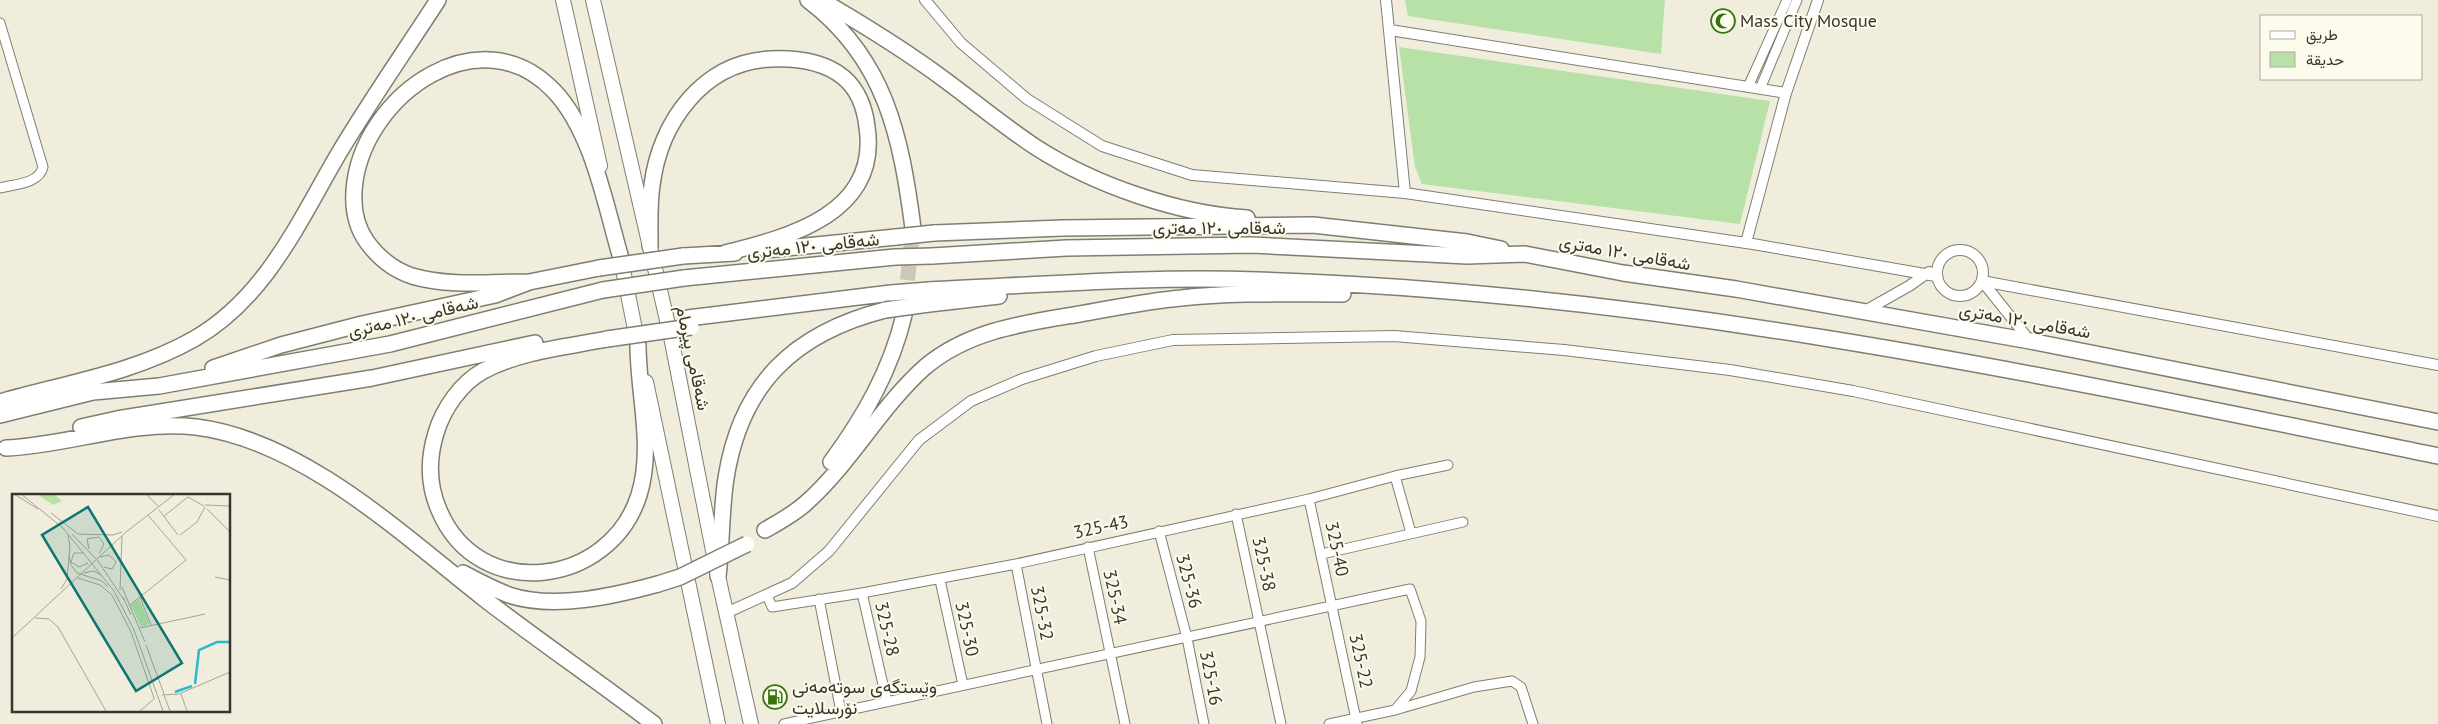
<svg xmlns="http://www.w3.org/2000/svg" width="2438" height="724" font-family="'PT Sans',Vazirmatn,sans-serif">
<style>
.green{fill:#b7e1a7}
.lines{fill:none;stroke-linecap:round;stroke-linejoin:round}
.motorway-tunnel{stroke:#cbc8ba;stroke-width:15;stroke-dasharray:15 8;stroke-linecap:butt}
.minor-casing{stroke:#807e70;stroke-width:11}
.tertiary-casing{stroke:#807e70;stroke-width:12}
.trunk-casing{stroke:#807e70;stroke-width:16}
.motorway-casing{stroke:#807e70;stroke-width:18}
.minor{stroke:#fff;stroke-width:9}
.tertiary{stroke:#fff;stroke-width:10}
.trunk{stroke:#fff;stroke-width:14}
.motorway{stroke:#fff;stroke-width:15}
.motorway-bridge-casing{stroke:#807e70;stroke-width:18;stroke-linecap:butt}
.motorway-bridge{stroke:#fff;stroke-width:15}
.labels{text-anchor:middle;stroke-width:4;stroke-linejoin:round;paint-order:stroke}
.poi-label{font-size:18px;fill:#36362f;stroke:#fdfbeb;text-anchor:start}
.street-label{font-size:18px;fill:#36362f;stroke:#fdfbeb}
.inset-river{fill:none;stroke:#2abacf;stroke-width:2.5}
.inset-road{fill:none;stroke:#a6a497;stroke-width:1}
.view{fill:#0f766e;fill-opacity:0.15;stroke:#0f766e;stroke-width:2.5}
.inset-edge{fill:none;stroke:#36362f;stroke-width:2.5}
</style>
<rect width="100%" height="100%" fill="#f0eddd"/>
<path class="green" d="M1405,0h260l-4,54 -253,-38z
M1399,47l371,54 -30,123 -318,-40 -7,-17z"/>
<g class="lines">
<path class="motorway-tunnel" d="M905,303l8,-75"/>
<g class="minor-casing">
<path id="minor" d="M0,23l43,144c-4,17 -28,17 -43,21
M1748,87l39,-87
M1760,89l37,-89
M1395,476l16,57
M1309,499l48,225
M1236,514l45,210
M1159,531l28,107 17,86
M1088,547l37,177
M1322,554l141,-32
M1016,564l31,160
M940,580l23,105
M862,593l25,109
M767,595l5,12 90,-14 154,-29 293,-65 86,-23 53,-11
M819,599l22,113
M784,724l626,-135 11,32 -1,36 -9,34 -16,19
M1329,724l66,-14 79,-23 38,-6 9,6 12,37"/>
</g>
<g class="tertiary-casing">
<path id="tertiary" d="M925,0l36,43 66,56 75,47 90,29 213,18 348,51 183,32
M1386,0l19,193
M1390,30l396,63
M1746,243l40,-150 32,-93
M1937 273a23 23 0 1 1 46 0a23 23 0 1 1-46 0Z
M1982,281l456,84
M1982,281l48,60
M1863,312l46,-26 20,-14
M726,613l66,-30 37,-32 90,-111 52,-39 51,-22 74,-23 77,-16 221,-4 170,14 166,20 123,21 585,125"/>
</g>
<g class="trunk-casing">
<path id="trunk" d="M563,0l37,166
M593,0l79,342 46,234 33,148
M620,255l18,89
M646,382l72,342"/>
</g>
<g class="motorway-casing">
<path id="motorway" d="M808,0c78,59 93,137 105,228
M821,0c43,25 85,51 124,80 31,23 60,47 92,68 58,37 141,66 210,70
M934,233l129,-5 250,-3 154,17 34,7
M650,246c0,-20 -1,-41 2,-61 8,-63 51,-123 119,-126 25,-1 52,2 72,18 15,12 22,32 24,50 13,86 -77,110 -142,126
M766,250l130,-13
M683,256l52,-3
M932,256l134,-8 186,-3 215,11 58,-2 98,19 113,16 294,52 408,81
M684,278l211,-21
M529,282c-38,0 -80,5 -117,-6 -18,-6 -34,-19 -45,-34 -13,-18 -15,-40 -12,-61 13,-88 126,-167 199,-90 38,40 51,112 66,164
M929,290c109,-5 219,-14 329,-10 399,12 791,96 1180,176
M929,304l70,-8
M688,318l203,-25
M607,339c-41,8 -86,12 -124,32 -22,12 -40,38 -47,62 -8,26 -8,52 3,77 39,94 171,77 200,-15 15,-48 -1,-101 -1,-150
M213,368l68,-23 81,-21 133,-29 34,-13 70,-14
M0,402c66,-19 134,-29 194,-63 72,-41 105,-118 145,-186 31,-52 66,-102 99,-153
M0,415l93,-23 66,-6 231,-42 213,-54
M81,427l36,-8 255,-41 163,-35
M6,448c64,-3 125,-28 190,-21 107,13 209,110 291,174 55,42 112,81 167,123
M831,462c33,-45 60,-92 73,-147
M765,530c14,-8 29,-16 41,-27 45,-40 74,-96 119,-136 44,-37 100,-44 155,-53 34,-6 67,-13 101,-16 54,-6 108,-4 162,-4
M463,573c15,8 30,16 46,22 45,15 105,1 149,-11
M718,576c4,-32 3,-66 8,-98 15,-95 69,-145 159,-168"/>
</g>
<use href="#minor" class="minor"/>
<use href="#tertiary" class="tertiary"/>
<use href="#trunk" class="trunk"/>
<use href="#motorway" class="motorway"/>
<g class="motorway-bridge-casing">
<path id="motorway-bridge" d="M896,237l38,-4
M895,257l37,-1
M599,268l84,-12
M603,290l81,-12
M891,293l38,-3
M885,310l44,-6
M607,339l84,-12
M658,584l22,-7 67,-33"/>
</g>
<use href="#motorway-bridge" class="motorway-bridge"/>
</g>
<defs>
<g id="mosque-ring" transform="scale(1.25)"><circle r="9.5" fill="#fdfbeb" stroke="#36740e" stroke-width="1.5"/><path d="M3.5-4.9A6 6 0 1 0 3.5 4.9A5 5 0 1 1 3.5-4.9Z" fill="#36740e"/></g>
<g id="fuel-ring" transform="scale(1.25)"><circle r="9.5" fill="#fdfbeb" stroke="#36740e" stroke-width="1.5"/><path d="M-5.5-6h7V0h2V4h1.3V-2.5L3-4.5l.8-.8L6-3V5H2.5V1h-1V6h-7ZM-4.2-4.7v3.2H.2V-4.7Z" fill="#36740e"/></g>
</defs>
<g fill-rule="evenodd">
<use href="#mosque-ring" x="1723" y="21"/>
<use href="#fuel-ring" x="775" y="697"/>
</g>
<g class="labels">
<g class="poi-label">
<text x="1740" y="27">Mass City Mosque</text>
<text x="792" y="693">وێستگەی سوتەمەنی<tspan x="792" dy="21">نۆرسلایت</tspan></text>
</g>
<g class="street-label">
<text x="1219" y="234">شەقامی ١٢٠ مەتری</text>
<text transform="translate(813 246) rotate(-6)" y="6">شەقامی ١٢٠ مەتری</text>
<text transform="translate(1625 253) rotate(10)" y="6">شەقامی ١٢٠ مەتری</text>
<text transform="translate(413 317) rotate(-13)" y="6">شەقامی ١٢٠ مەتری</text>
<text transform="translate(2025 321) rotate(10)" y="6">شەقامی ١٢٠ مەتری</text>
<text transform="translate(693 358) rotate(78)" y="6">شەقامی پیرمام</text>
<text transform="translate(1101 527) rotate(-12)" y="6">325-43</text>
<text transform="translate(1337 549) rotate(78)" y="6">325-40</text>
<text transform="translate(1264 564) rotate(78)" y="6">325-38</text>
<text transform="translate(1189 581) rotate(75)" y="6">325-36</text>
<text transform="translate(1115 597) rotate(78)" y="6">325-34</text>
<text transform="translate(1042 613) rotate(79)" y="6">325-32</text>
<text transform="translate(887 629) rotate(77)" y="6">325-28</text>
<text transform="translate(967 629) rotate(78)" y="6">325-30</text>
<text transform="translate(1361 661) rotate(78)" y="6">325-22</text>
<text transform="translate(1211 678) rotate(79)" y="6">325-16</text>
</g>
</g>
<g transform="translate(12 494)">
<rect width="218" height="218" fill="#f0eddd"/>
<path d="M25,0h17l8,7 -9,4zM127,105l11,25 -9,3 -10,-22z" fill="#b7e1a7"/>
<path class="inset-river" d="M183,190l4,-34 18,-8h13M163,198l17,-6"/>
<path class="inset-road" d="M2,0l24,15M9,0l42,34 51,63 20,39 29,81M134,0l12,12M193,11l25,1M195,15l23,23M147,16l19,25M39,19l27,21 35,1 9,-3M152,22l24,-19 16,9M60,40l26,27 26,39M168,41l17,-13 8,-15M77,55l-2,-10 12,-2 5,7 -5,10M72,59h-10l-3,9 8,5 9,-4M57,62l2,9 6,8 25,8 6,6M88,63l9,-2 7,7 -4,7 -8,-2M72,79l10,-2 7,4M203,83l15,3M66,84l22,7 12,10 19,37 23,66M110,93l23,55M49,95l6,-10 3,-33 -2,-11M108,96l2,-54M111,103l8,18M128,103l11,28M118,111l56,-45 -38,-45M23,124l14,1 9,8 48,84M128,134l65,-14M0,144l114,-106 49,-38M134,151l18,49M169,200l6,17M150,201l17,-1 51,-22M152,201l6,16M128,217l15,-13"/>
<path class="view" d="M76,13l94,156 -46,28 -94,-156z"/>
<rect width="218" height="218" class="inset-edge"/>
</g>
<rect x="2260" y="15" width="162" height="65" fill="#fdfbeb" stroke="#adaca0"/>
<rect x="2270" y="31" width="25" height="8" fill="#ffffff" stroke="#adaca0"/>
<text x="2306" y="40" font-size="15" fill="#36362f">طريق</text>
<rect x="2270" y="52" width="25" height="15" fill="#b7e1a7" stroke="#adaca0"/>
<text x="2306" y="65" font-size="15" fill="#36362f">حديقة</text>
</svg>
